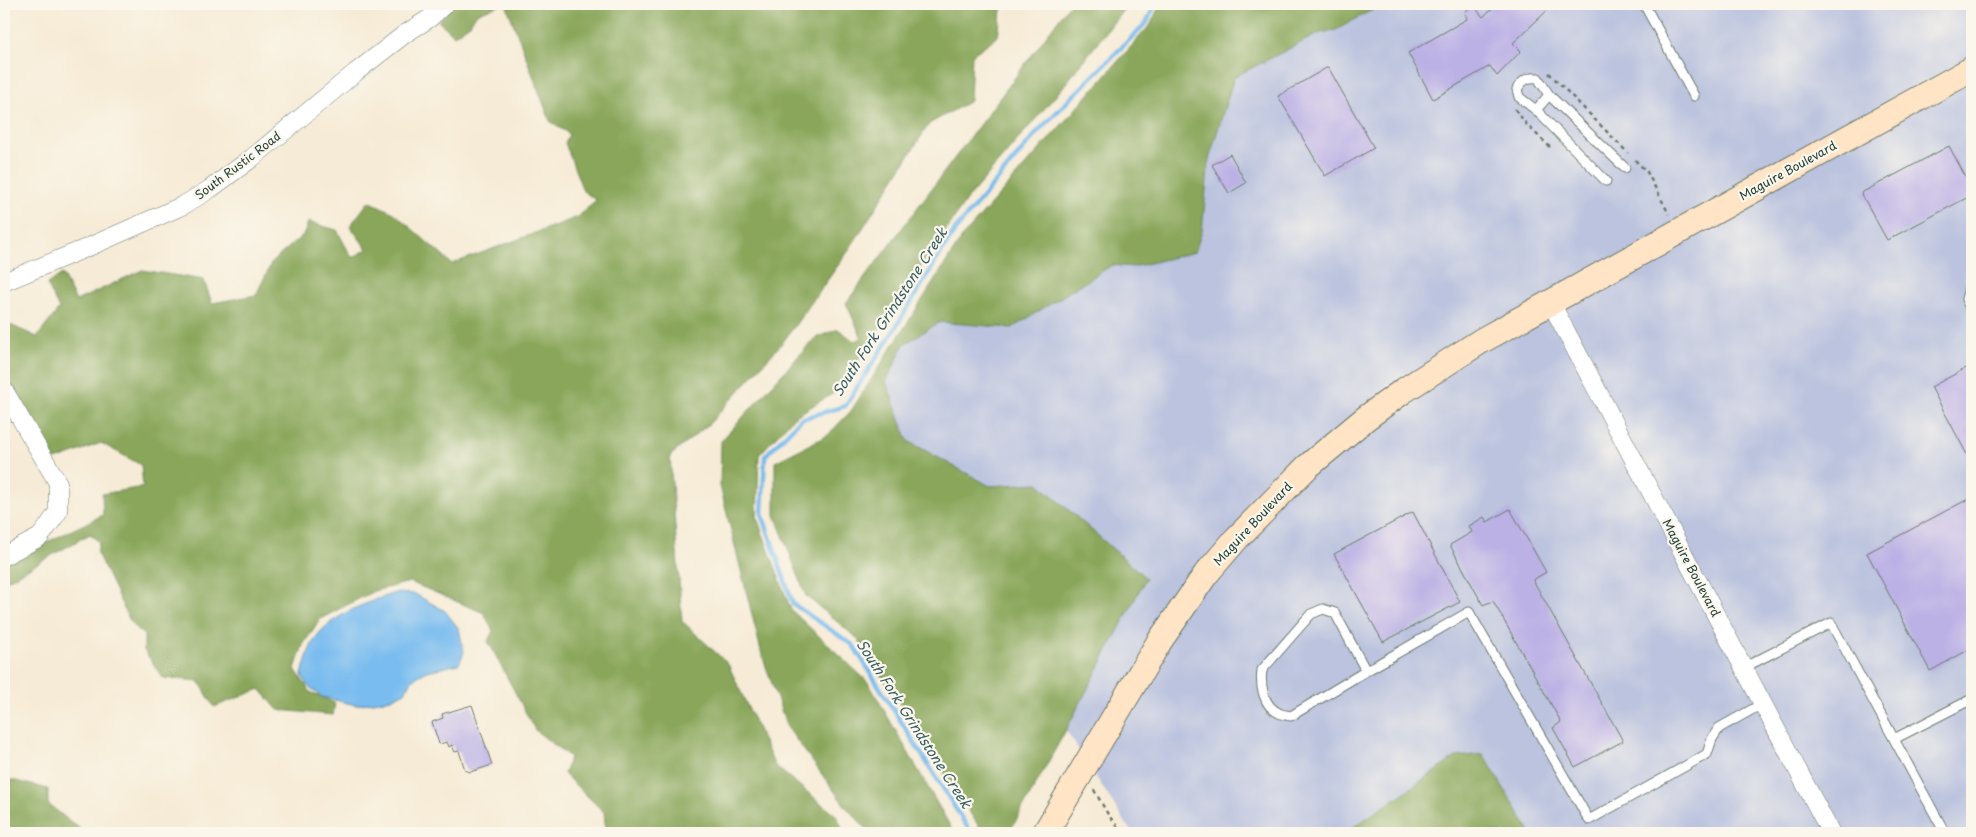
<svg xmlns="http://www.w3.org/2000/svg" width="1976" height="837" font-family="'Playpen Sans',sans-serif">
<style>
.industrial{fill:#bbc3de}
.forest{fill:#89a65a;stroke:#547247}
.water{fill:#79bcef;stroke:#4c7c92}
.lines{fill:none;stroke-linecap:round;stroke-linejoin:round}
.stream{stroke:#79bcef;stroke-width:4.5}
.building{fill:#bbb1e5}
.lane-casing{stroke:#6a7a6d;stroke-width:11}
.street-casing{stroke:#6a7a6d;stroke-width:19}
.secondary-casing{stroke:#6a7a6d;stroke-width:27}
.path{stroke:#6a7a6d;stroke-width:2.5;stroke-dasharray:4 4;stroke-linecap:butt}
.lane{stroke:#fff;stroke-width:9}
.street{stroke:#fff;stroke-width:18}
.secondary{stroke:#ffe4c6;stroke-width:25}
.labels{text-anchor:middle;stroke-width:4.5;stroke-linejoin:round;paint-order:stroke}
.street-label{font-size:12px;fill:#1f3d34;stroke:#fbf7ec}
.water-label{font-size:14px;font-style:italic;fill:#365d63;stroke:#fbf7ec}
</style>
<rect width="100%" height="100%" fill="#fbf7ec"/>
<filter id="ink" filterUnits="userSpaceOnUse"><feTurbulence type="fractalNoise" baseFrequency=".02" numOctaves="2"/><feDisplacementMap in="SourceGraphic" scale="10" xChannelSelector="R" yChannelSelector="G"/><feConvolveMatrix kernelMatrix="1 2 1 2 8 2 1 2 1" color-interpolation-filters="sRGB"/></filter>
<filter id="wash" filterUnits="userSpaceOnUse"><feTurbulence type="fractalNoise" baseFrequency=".0096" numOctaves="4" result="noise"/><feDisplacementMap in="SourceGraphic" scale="20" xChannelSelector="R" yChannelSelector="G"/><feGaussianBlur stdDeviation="1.12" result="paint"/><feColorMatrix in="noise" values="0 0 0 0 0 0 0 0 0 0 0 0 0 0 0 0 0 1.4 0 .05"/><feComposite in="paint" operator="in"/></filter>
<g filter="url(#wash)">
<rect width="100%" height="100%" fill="#f6ebd6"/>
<path class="industrial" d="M1383,4h589v829h-441l-48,-79 -27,3 -111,76h-213l-66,-103 80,-152 -108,-95 -48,3 -82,-45 -22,-59 18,-38 36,-22 72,6 100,-63 21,2 62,-15 7,-21 7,-72 25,-82 86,-44 16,-3z"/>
<path class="forest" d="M455,4h47l-26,10 -6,10 -16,11 -16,-14z
M506,4h496l-4,32 -26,19 -2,46 -41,23 -82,129 -64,89 -73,81 -40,33 12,165 46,43 47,102 62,50 7,17h-238l-2,-21 -40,-38 6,-17 -35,-27 -47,-89 5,-10 -9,-18 -74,-31 -36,9 -54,28 -17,26 -8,24 15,23 25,11 -2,12 -55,-5 -18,-21 -46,18 -15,-26 -36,-3 -19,-28v-15l-13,-12 -34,-70 2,-11 -9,-8 -86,48v-19l99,-48 -1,-21 41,-7 -2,-22 -40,-22 -45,17 -11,-7 -41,-76v-55l33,15 22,-28 -12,-25 15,-10 14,27 66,-31 62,10 8,23 44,-8 16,-33 32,-28 4,-12 29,8 15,28 15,-9 -17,-23 19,-25 25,12 58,51 126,-47 18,-17 -13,-9 -18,-48 4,-9 -19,-13z
M1070,4h58l-65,83 -96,112 -130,192 -43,26 -35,38 -2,63 34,92 77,72 86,151h-84l-24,-26 -59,-80 -25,-72 -42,-169 1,-45 94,-103 23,-9 16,12 8,-3 -16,-35z
M1160,4h223l-47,26 -16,3 -86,44 -25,82 -7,72 -7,21 -62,15 -21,-2 -100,63 -72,-6 -36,22 -18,38 22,59 82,45 48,-3 108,95 -80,152 -57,103h-26l-125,-194 -52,-43 -31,-81v-53l53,-27 23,-24 112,-175 188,-212z
M1483,754l48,79h-186l111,-76z
M4,778l44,11v15l31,24 2,5h-77z"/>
<path class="water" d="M395,593l20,1 30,17 14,18 5,23 -5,12 -32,7 -14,8 -8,13 -14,7 -35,6 -34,-8 -15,-12 -5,-10c3,-12 6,-25 13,-36 14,-23 55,-38 80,-46z"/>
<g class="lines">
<path class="stream" d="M971,833l-118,-188 -60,-41 -31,-90 3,-58 36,-37 44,-13 46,-71 64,-105 86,-102 106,-106 8,-18"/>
</g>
<g id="blocks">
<path class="building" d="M1497,4h57l-41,39 8,8 -24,25 -7,-10 -57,33 -25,-46 59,-34 -2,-7 8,-7 10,12z
M1328,67l46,81 -49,28 -47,-80z
M1949,146l23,43v6l-85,45 -26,-47z
M1230,154l16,29 -17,10 -17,-28z
M1972,365v99l-41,-77z
M1972,497v151l-42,23 -63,-118z
M1510,509l36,63 -13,8 90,161 -48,26 -22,-39 8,-6 -68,-121 -10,4 -33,-60 22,-13 -3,-6 15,-9 3,5z
M1413,512l47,90 -77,40 -49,-88z
M472,705l20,60 -22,7 -5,-2 -6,-19 -4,1 -3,-7 -3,2 -2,-5 -8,2 -7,-22 11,-4 -1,-4z"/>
</g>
</g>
<g filter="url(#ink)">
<use href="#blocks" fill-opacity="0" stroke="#6a7a6d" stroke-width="1"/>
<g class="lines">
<g class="lane-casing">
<path id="lane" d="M1644,4l50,92
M1536,110l-17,-13 -2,-8c6,-9 10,-12 21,-11l11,17
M1606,181l-70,-71 13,-15 76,73
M1972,278l-6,21 6,13
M1743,668l88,-45 114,210
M1366,671l-31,-58 -12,-4 -12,5 -49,56c-2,15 1,36 17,43 3,2 8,2 12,3l75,-45 103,-59 120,208 118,-66 5,-15 7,-11 43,-24
M1894,739l78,-40"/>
</g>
<g class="street-casing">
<path id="street" d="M4,282l87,-36 93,-41 26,-16 42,-31 104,-86 49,-38 25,-16 15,-14
M1551,303l280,530
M4,390l54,93v29l-18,25 -36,19"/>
</g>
<g class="secondary-casing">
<path id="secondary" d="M1045,833l114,-191 47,-68 31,-36 70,-71 59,-49 37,-27 78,-50 491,-272"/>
</g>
<path class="path" d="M1549,73l79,80
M1515,109l12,16 23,22
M1635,160l12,12 22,42
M1094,790l15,26 14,17"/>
<use href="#lane" class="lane"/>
<use href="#street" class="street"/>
<use href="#secondary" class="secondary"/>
</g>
</g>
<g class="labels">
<g class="street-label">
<text transform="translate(238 166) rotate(-37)" y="4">South Rustic Road</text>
<text transform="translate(1788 171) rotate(-29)" y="4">Maguire Boulevard</text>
<text transform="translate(1253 524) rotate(-47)" y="4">Maguire Boulevard</text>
<text transform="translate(1691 568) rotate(62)" y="4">Maguire Boulevard</text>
</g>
<g class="water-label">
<text transform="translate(890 312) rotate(-57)" y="5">South Fork Grindstone Creek</text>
<text transform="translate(914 724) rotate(57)" y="5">South Fork Grindstone Creek</text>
</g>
</g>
<rect width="1976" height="837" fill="none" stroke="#fbf7ec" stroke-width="20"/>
</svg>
